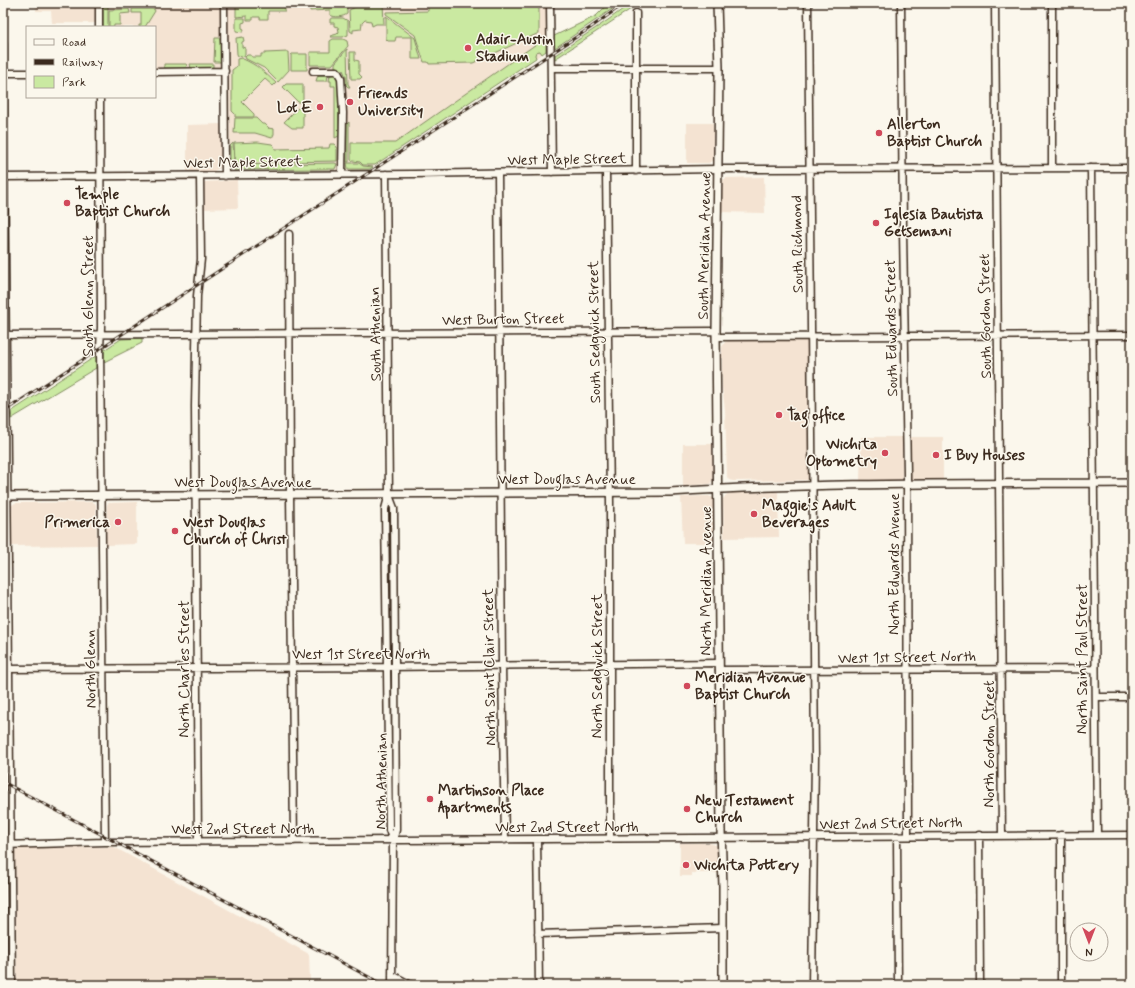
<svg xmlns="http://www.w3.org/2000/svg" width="1135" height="988" font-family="Mynerve,sans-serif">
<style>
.built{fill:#f4e3d2}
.green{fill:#cae9a1;stroke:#828a60}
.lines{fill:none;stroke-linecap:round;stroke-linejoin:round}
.minor-casing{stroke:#3b2a1e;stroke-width:9}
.major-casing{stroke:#3b2a1e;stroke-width:10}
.minor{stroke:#fbf7ec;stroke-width:6}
.major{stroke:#fbf7ec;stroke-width:7}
.rail-casing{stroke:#3b2a1e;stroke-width:3}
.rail{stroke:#fbf7ec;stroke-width:1.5;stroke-dasharray:4.5;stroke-linecap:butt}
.poi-dot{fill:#d1495b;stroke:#fbf7ec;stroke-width:1.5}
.labels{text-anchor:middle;stroke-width:3;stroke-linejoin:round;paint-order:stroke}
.poi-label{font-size:15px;font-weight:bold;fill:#3b2a1e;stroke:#fbf7ec;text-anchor:start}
.street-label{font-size:15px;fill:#3b2a1e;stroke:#fbf7ec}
</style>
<rect width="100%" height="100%" fill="#fbf7ec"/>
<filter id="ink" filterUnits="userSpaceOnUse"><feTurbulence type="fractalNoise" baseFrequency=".025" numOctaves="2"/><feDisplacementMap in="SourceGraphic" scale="8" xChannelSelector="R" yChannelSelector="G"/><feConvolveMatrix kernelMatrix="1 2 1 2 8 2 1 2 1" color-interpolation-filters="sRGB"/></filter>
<g filter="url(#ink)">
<path class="built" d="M36,3h510v48l-178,119h-134l-4,-3 -1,-99 -74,1v-42h-52v-4h-51l-1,-12h-15z
M687,123h26v37l-4,3h-22z
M221,124l1,41 -2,3 -6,3h-27v-46z
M764,177l1,36 -43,-1 -1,-2v-23l2,-7 3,-2z
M237,180l1,28 -35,1 1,-27z
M731,340h75l2,1 2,137 -2,2 -75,1 -4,-1 -2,-3 -2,-68 -3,-22v-40l3,-5z
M3,424l1,63 -1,3z
M861,437h42l-1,43 -42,1z
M910,437h33v43h-31l-2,-1z
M683,444h31v34l-4,6 -27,2z
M778,492l1,45 -55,1 -1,-39 3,-4 6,-2z
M704,496h5l4,2 1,4 1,41h-32l-2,-46z
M92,502l3,1 1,2 1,40 -85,1v-41l3,-2z
M137,502v42l-31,1 1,-41 2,-1z
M680,843h29l7,2 2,3v25h-26v3h-12z
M114,847l195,107 1,27 -121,1 -2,3h-170l-2,-134 2,-3z"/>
<path class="green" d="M105,3l3,1v23h-5v-21z
M236,3h49v8h-17v8h-8v-2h-7v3h-6v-4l-11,1z
M312,3h35v11c-4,3 -12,4 -17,1v-5l-20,1v-6z
M364,3h19l1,21h-8l-4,2 -1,-5 -6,-1 -3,3 -1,6 -8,1v3l-3,-2 -1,-21z
M428,3h111v30l-66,30 -44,1 -1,-2h-4l-9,-27 -29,-21v-2l42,-1z
M609,3h12l-66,45 -1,-12 42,-20z
M631,3h9l-85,56v-4l53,-35z
M129,9l1,4 -10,1v11h-6v2h-5v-17z
M132,9h22l1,2 -10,16h-6v-2h2v-12h-9z
M386,16l29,22 6,21h-9v-22h-16l-1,4h-7l-2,-2z
M236,18h9v4l-3,1v5l2,1 -1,3 -7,-1z
M333,18h10l5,3v14l-5,2h-12l-1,-1 7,-2 2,-2 -1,-5 -4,-1v-3h-4v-4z
M243,37l1,4 -2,1v5l3,1v7l-3,2 -4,-1 -1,-2 -1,-16z
M215,38h5l1,24h-7z
M333,39h10l4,2 1,5 -16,19h-22v-13h20v-11z
M542,40h3l1,1v10l-4,3 -2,-3 -4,1 -1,3 1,3 -161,107h-12l-3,-3 -7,-1 -2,-1v-17h44z
M347,49l1,35 2,3h-2l-2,-2v-8l-3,-7 -8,-3v-4z
M288,52l1,18 -11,12 -14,-14 -18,-9 -1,-2 2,-2h4l1,2h9v-3h4v-1z
M350,52h5v8l4,1v13l3,3 -2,2h-9z
M292,54h15v16h-16v-15z
M241,58c18,8 22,13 35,25l-3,3 -8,-7 -23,23 12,12v3h-19v-3l-3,-3v-41l5,-4v-7z
M187,64l-1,4h-22v-4z
M190,64h23v4h-22z
M336,74l2,2 1,60 -4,2v-52h-4v-5h-2l1,-6z
M318,75h10l-1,6h-11z
M286,84h17v18h-5l-15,-15z
M298,108h5v20h-11l-8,-6z
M235,118h21l6,6h3l4,4h-1l6,1v5l-2,4 -17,-5h-21z
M349,122v40h-2v-38z
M258,142l14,2 2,2 1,3 54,-1 1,-4h4l3,3v14l-102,2 -1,-20z
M233,143l1,20h-4v-17z
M335,163l2,1 -2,5h-9l-92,1 -3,-1 -1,-4z
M347,163h12l4,3 10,1 -3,2h-22z
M142,338v5l-38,19v-12l17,-11z
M96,356v12l-85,51 1,-8z
M352,981l7,4h-163l1,-3z"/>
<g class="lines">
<g class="minor-casing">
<path id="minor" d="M99,3v24
M224,3l1,173
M550,3l2,169
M808,3l7,755 -3,227
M901,3l2,228 4,243 1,362
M995,3l7,832
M1052,3v165
M636,13v158
M3,44l9,941
M551,68h168
M313,71h24l4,7 2,35 -1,61
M155,72l70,-1
M3,73h24
M100,97l1,230 -1,22 5,493
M1091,168l6,667
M606,171l4,331v337
M498,173l4,493 3,174
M386,174l3,320 -4,15 4,321 4,11
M3,177l411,-3 304,-5 414,-1
M289,234l1,260 4,347
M4,335l712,-4
M716,337l416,-2
M389,495l5,13 2,322 -3,11 -1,144
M3,669l384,-2 332,-4
M719,670l376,-1
M1096,697h36
M979,835l1,150
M897,836l1,149
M537,840l2,145
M198,842l-3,-436 2,-110 4,-37 -1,-83
M3,845l102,-3 1027,-7
M538,934l185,-6
M392,975l19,10
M1061,985v-150"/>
</g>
<g class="major-casing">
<path id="major" d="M717,3l2,65 -3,263 5,500 2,55v99
M3,496l667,-4c154,-10 308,-8 462,-9"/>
</g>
<use href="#minor" class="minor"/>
<use href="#major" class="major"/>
<g class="rail-casing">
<path id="rail" d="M3,412l587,-384 35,-25
M3,782l381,203"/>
</g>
<use href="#rail" class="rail"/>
</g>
</g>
<g class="poi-dot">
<circle cx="468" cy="48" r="4"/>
<circle cx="350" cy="102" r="4"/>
<circle cx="320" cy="107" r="4"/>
<circle cx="879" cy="133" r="4"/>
<circle cx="67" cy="203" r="4"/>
<circle cx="876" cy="223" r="4"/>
<circle cx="779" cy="415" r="4"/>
<circle cx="885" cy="453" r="4"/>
<circle cx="936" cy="455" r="4"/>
<circle cx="754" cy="514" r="4"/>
<circle cx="118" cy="522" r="4"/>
<circle cx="175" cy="531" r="4"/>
<circle cx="687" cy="686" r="4"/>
<circle cx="430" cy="799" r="4"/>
<circle cx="687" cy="809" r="4"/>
<circle cx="686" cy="865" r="4"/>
</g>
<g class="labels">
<g class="poi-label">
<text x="476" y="44">Adair-Austin<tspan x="476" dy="17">Stadium</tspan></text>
<text x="358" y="98">Friends<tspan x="358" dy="17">University</tspan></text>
<text x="312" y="112" text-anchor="end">Lot E</text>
<text x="887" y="129">Allerton<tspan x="887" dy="17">Baptist Church</tspan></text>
<text x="75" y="199">Temple<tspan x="75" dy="17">Baptist Church</tspan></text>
<text x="884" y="219">Iglesia Bautista<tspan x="884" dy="17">Getsemani</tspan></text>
<text x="787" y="420">Tag office</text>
<text x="877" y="449" text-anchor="end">Wichita<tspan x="877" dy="17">Optometry</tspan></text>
<text x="944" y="460">I Buy Houses</text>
<text x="762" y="510">Maggie's Adult<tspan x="762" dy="17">Beverages</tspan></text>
<text x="110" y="527" text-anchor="end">Primerica</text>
<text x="183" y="527">West Douglas<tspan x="183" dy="17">Church of Christ</tspan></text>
<text x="695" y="682">Meridian Avenue<tspan x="695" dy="17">Baptist Church</tspan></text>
<text x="438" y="795">Martinson Place<tspan x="438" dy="17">Apartments</tspan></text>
<text x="695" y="805">New Testament<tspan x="695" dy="17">Church</tspan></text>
<text x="694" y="870">Wichita Pottery</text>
</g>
<g class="street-label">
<text transform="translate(567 159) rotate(-1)" y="5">West Maple Street</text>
<text transform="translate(243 162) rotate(-1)" y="5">West Maple Street</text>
<text transform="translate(797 244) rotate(-91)" y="5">South Richmond</text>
<text transform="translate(704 246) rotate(-89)" y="5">South Meridian Avenue</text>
<text transform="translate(88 296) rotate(-90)" y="5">South Glenn Street</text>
<text transform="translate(985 316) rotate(-91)" y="5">South Gordon Street</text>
<text transform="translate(503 319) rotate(-1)" y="5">West Burton Street</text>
<text transform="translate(891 328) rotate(-91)" y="5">South Edwards Street</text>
<text transform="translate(594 332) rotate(-91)" y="5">South Sedgwick Street</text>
<text transform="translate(375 334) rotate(-91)" y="5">South Athenian</text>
<text x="567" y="484">West Douglas Avenue</text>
<text x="243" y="487">West Douglas Avenue</text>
<text transform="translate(894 564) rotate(-90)" y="5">North Edwards Avenue</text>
<text transform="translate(706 581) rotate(-90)" y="5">North Meridian Avenue</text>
<text x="361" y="659">West 1st Street North</text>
<text transform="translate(907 657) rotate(-1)" y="5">West 1st Street North</text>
<text transform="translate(1082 659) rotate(-90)" y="5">North Saint Paul Street</text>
<text transform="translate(597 666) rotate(-90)" y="5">North Sedgwick Street</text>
<text transform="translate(489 667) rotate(-91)" y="5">North Saint Clair Street</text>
<text transform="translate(90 669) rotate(-91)" y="5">North Glenn</text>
<text transform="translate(184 669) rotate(-90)" y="5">North Charles Street</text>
<text transform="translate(989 744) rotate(-90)" y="5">North Gordon Street</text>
<text transform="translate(381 781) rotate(-89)" y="5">North Athenian</text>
<text transform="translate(891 823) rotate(-1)" y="5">West 2nd Street North</text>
<text x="567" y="832">West 2nd Street North</text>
<text x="243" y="834">West 2nd Street North</text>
</g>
</g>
<rect width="1135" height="988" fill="none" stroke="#fbf7ec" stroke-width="16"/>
<rect x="8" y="8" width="1119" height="972" fill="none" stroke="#3b2a1e" stroke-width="1.5" filter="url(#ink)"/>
<rect x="26" y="26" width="130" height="72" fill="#fbf7ec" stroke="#aea59a"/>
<rect x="34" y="39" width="20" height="6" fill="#fbf7ec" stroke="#aea59a"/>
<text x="62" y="46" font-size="12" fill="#3b2a1e">Road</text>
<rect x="34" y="59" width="20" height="6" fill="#3b2a1e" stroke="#aea59a"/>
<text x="62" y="66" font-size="12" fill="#3b2a1e">Railway</text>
<rect x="34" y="76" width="20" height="12" fill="#cae9a1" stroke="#aea59a"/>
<text x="62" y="86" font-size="12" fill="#3b2a1e">Park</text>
<g transform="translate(1089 942) rotate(180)"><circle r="19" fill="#fbf7ec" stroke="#aea59a"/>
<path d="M0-3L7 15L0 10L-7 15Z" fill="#d1495b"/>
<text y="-6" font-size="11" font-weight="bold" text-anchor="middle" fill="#3b2a1e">N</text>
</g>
</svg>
